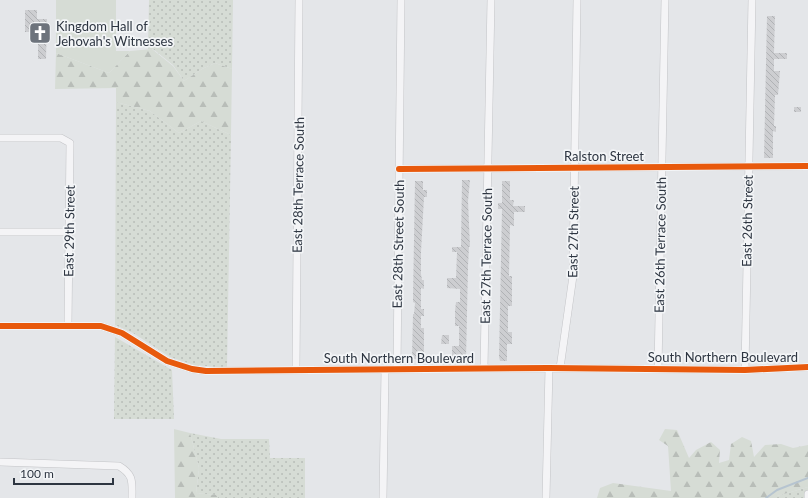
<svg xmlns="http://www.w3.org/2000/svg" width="808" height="498" font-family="Lato,sans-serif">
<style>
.grass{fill:url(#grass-dots)}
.forest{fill:url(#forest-firs)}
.garden{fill:#d6dcd5}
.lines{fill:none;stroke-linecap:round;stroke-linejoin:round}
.stream{stroke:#b6c4d0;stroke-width:2}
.building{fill:url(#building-back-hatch)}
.minor-casing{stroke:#c3c4c7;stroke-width:8}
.minor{stroke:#f4f4f6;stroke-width:7}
.cycleway-casing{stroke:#f3f5f7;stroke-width:8}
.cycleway{stroke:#e8590c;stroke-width:6}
.labels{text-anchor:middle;stroke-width:3.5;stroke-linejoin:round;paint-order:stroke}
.poi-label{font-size:13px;fill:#2d3541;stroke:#f3f5f7;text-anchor:start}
.street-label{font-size:13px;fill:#2d3541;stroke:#f3f5f7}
</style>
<defs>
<pattern id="grass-dots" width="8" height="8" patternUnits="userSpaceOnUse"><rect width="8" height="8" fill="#d6dcd5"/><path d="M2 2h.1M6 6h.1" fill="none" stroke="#b8bdb8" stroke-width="1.8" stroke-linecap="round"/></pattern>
<pattern id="forest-firs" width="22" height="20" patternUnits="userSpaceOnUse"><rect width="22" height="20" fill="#d6dcd5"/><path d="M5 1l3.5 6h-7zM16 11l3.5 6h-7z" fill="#b8bdb8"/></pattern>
<pattern id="building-back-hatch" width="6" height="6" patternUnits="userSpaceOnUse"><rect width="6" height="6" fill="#cdced1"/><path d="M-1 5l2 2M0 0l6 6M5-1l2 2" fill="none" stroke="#b0b2b5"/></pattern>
</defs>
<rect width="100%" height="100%" fill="#e4e6e9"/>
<path class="grass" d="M149,0h84l-1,69 -17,-6 -13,6 -18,12 -11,-16 -20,-16h-5z
M116,102l34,9 29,22 22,-12 30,14 -4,233 -33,-3 -24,-8 -37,-24 -18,-8z
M115,337l57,33 2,49h-60z
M190,433l31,6h48l1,19h35v40h-87l-3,-3 -19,-2 3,-25z
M808,487v11h-31v-2z"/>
<path class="forest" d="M152,49l21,17 11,15 18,-12 13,-6 17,6 -1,66 -30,-14 -22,12 -29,-22 -34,-9v-14l-61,1 1,-36 53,20 21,-22z
M174,429l16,4 9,35 -3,25 20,2 2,3h-43z
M665,429l12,1 12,28 7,-8 15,-8 9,8 -1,13 10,-3 2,-16 11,-7 9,4 3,16 11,-12 16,-1 12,4 15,-3v42l-31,9v2h-180l3,-10 13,-5 58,8 -3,-45 -9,-6z"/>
<path class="garden" d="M56,0h60v51h14l-21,22 -53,-20z"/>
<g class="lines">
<path class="stream" d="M766,498l11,-8 31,-12"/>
</g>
<path class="building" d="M25,10h12v9h10l-1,40h-8v-16l-4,-1v-7l-3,-3h-6z
M767,16h8l-1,37h13v6h-13v12h6l-2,24h-3l-1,31h2v6l-3,-1v27h-9z
M794,107h7v5h-7z
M462,180h8l-2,21 2,46h-1l-1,19 -2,94h-14v-14h7v-20h-4v-15l1,-9h4v-13l-13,-1v-10h9l1,-26h-5v-5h9z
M415,181h8v9h4v7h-3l-3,55v22l1,6h2v9l-3,-1v21h3v7h-3v12h3v26h-4v5h-8l1,-45h1l1,-11 -2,-1v-4z
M502,181h8v19h4l-1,6h12v6h-11v14l-4,-1 -1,51h3v30h-4v26h4v12h-5v17h-7l-1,-4 3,-148h-4v-6h4z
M442,335h7v9h-8z"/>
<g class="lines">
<g class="minor-casing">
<path id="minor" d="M0,138h61l9,5 -2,182
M399,169l409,-3
M0,232h70
M0,326h101l21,7 45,28 25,8 14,2 343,-3 196,2 63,-3
M484,368l7,-368
M560,368l13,-92 4,-276
M397,369l4,-369
M658,369l7,-369
M296,370l3,-370
M745,370l7,-370
M0,462l119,4c15,9 13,16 13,32
M808,494v4
M383,498l2,-129
M546,498l3,-130"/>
</g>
<use href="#minor" class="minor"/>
<g class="cycleway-casing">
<path id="cycleway" d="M399,169l409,-3
M0,326h101l21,7 45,28 25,8 14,2 343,-3 196,2 63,-3"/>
</g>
<use href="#cycleway" class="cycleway"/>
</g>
<defs>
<g id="church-square" transform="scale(1.15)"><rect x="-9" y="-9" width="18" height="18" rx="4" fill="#6d737c" stroke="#f3f5f7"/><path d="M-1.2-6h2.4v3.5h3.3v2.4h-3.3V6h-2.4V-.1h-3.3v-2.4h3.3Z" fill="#fff"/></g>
</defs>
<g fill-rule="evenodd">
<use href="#church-square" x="40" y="33"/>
</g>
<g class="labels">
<g class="poi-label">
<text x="56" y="31">Kingdom Hall of<tspan x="56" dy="15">Jehovah's Witnesses</tspan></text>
</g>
<g class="street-label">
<text x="604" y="161">Ralston Street</text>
<text transform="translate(298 185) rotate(-89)" y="5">East 28th Terrace South</text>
<text transform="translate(747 221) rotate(-89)" y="5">East 26th Street</text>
<text transform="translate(69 231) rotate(-89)" y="5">East 29th Street</text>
<text transform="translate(573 232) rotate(-89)" y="5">East 27th Street</text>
<text transform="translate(398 244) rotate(-89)" y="5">East 28th Street South</text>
<text transform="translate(660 245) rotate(-89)" y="5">East 26th Terrace South</text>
<text transform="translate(486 256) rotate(-89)" y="5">East 27th Terrace South</text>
<text x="723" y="362">South Northern Boulevard</text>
<text x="399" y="363">South Northern Boulevard</text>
</g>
</g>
<path d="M14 478v6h99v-6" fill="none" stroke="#2d3541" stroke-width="2"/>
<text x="20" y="478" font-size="12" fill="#2d3541" stroke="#f3f5f7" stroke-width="3" paint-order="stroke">100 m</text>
</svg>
